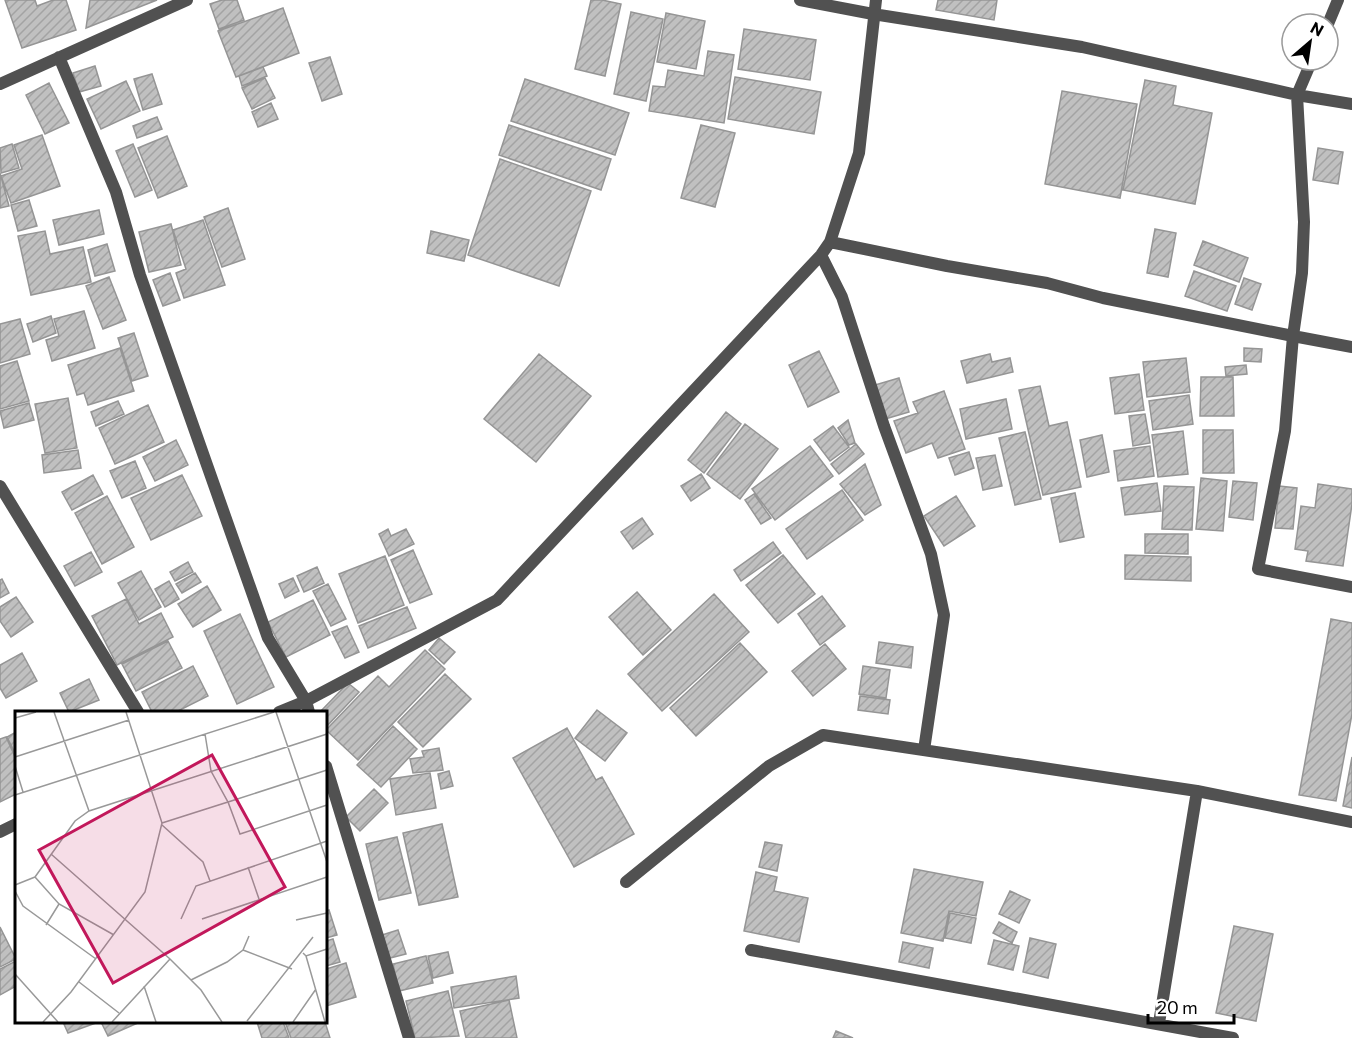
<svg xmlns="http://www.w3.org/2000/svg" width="1352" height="1038" font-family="Commissioner,sans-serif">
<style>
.building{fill:url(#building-hatch);stroke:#959595;stroke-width:1.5}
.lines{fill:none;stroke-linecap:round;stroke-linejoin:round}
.street{stroke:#515151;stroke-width:12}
.inset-road{fill:none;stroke:#999;stroke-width:1.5}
.view{fill:#c2185b;fill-opacity:0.15;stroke:#c2185b;stroke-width:3}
.inset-edge{fill:none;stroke:#000;stroke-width:3}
</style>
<defs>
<pattern id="building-hatch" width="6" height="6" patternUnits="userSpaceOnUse" patternTransform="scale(1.5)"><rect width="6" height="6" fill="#c0c0c0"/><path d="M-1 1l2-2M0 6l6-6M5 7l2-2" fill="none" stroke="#a3a3a3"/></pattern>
</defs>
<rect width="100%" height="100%" fill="#fff"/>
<path class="building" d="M5,0h30l2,6 16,-6h13l10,30 -54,18z
M90,0h67l-71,28z
M222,0h15l7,20 -25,9 -9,-25z
M591,0h11l19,4 -16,72 -30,-7z
M938,0h59l-3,20 -58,-10z
M283,8l16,45 -63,24 -18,-46z
M631,12l32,7 -17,82 -32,-7z
M666,13l39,8 -9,48 -39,-7z
M744,29l72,11 -6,40 -72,-11z
M708,51l26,4 -10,68 -75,-12 4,-25 12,1 3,-17 36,6z
M330,57l12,37 -20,7 -13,-38z
M95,66l6,20 -22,6 -6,-19z
M263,67l4,9 -25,10 -3,-10z
M152,74l10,30 -19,6 -9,-31z
M735,77l86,15 -7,42 -86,-15z
M265,78l10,20 -23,11 -10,-21z
M525,79l104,34 -14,42 -104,-34z
M1145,80l31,6 -3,19 39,8 -17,91 -72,-14z
M126,81l14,30 -39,18 -14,-30z
M49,83l20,40 -24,11 -19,-39z
M1062,91l75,13 -17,94 -75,-14z
M271,103l7,16 -20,8 -6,-15z
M157,117l5,12 -25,9 -4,-12z
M509,125l102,34 -10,31 -102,-35z
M701,125l34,8 -20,74 -34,-9z
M42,135l18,51 -49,17 -10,-27 21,-7 -8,-24z
M167,136l20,50 -29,12 -20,-50z
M12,144l7,24 -18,5 -1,-25z
M133,144l19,46 -17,7 -19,-46z
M1318,148l25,4 -5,32 -25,-4z
M500,159l91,32 -32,95 -91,-31z
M0,173l9,33 -9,2z
M29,200l8,26 -19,5 -7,-26z
M228,208l17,51 -23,8 -18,-50z
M99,210l5,24 -45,11 -6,-25z
M203,220l22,65 -41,13 -8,-25 10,-4 -13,-39z
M171,224l10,41 -32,7 -10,-40z
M1155,229l21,4 -8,44 -21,-4z
M45,231l5,23 33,-7 8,35 -60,13 -13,-59z
M431,231l38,9 -5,21 -37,-8z
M1203,241l45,17 -9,24 -45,-17z
M107,244l8,27 -20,5 -7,-26z
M1194,271l42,15 -9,25 -42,-15z
M170,273l10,27 -17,6 -10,-26z
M109,277l17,43 -23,9 -17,-43z
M1244,278l17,6 -9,26 -17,-6z
M84,311l11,37 -43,13 -6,-21 13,-4 -5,-17z
M51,316l5,17 -23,9 -6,-18z
M20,319l10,35 -30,9v-39z
M134,333l14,43 -16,5 -14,-43z
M120,348l14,43 -46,14 -4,-12 -7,2 -9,-30z
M1244,348l18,1 -1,13 -17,-1z
M819,351l20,41 -31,15 -19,-42z
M539,354l52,42 -55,66 -52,-43z
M990,354l2,8 18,-4 3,14 -46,11 -6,-22z
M1186,358l4,34 -43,5 -4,-35z
M17,361l12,40 -29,8v-43z
M1246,365l1,9 -21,2 -1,-9z
M1139,374l5,36 -29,4 -5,-36z
M1201,377h32l1,39h-34z
M899,378l10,34 -24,7 -10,-34z
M1040,386l9,40 18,-4 14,65 -38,8 -24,-105z
M944,391l21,58 -27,9 -6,-15 -26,10 -12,-32 24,-8 -5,-11z
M1189,395l4,29 -40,6 -4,-29z
M68,398l9,50 -32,5 -10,-49z
M1006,399l6,30 -46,10 -6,-30z
M118,401l6,13 -28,12 -5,-14z
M29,403l5,17 -30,8 -4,-17z
M148,405l16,37 -49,22 -16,-36z
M726,412l15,12 -37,49 -16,-13z
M1145,414l5,29 -17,3 -4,-30z
M848,420l7,23 -6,2 -11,-17z
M745,424l33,25 -38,50 -33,-25z
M833,426l16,21 -19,14 -16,-21z
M1203,430h30l1,43h-31z
M1183,431l5,43 -30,3 -6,-42z
M1025,432l16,67 -26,6 -16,-67z
M1102,435l7,37 -22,5 -7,-37z
M176,440l12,25 -33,16 -12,-24z
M856,444l8,10 -25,20 -8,-10z
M810,446l23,30 -58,44 -23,-31z
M1150,446l4,30 -36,5 -4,-30z
M78,450l3,18 -37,5 -2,-18z
M969,452l5,16 -19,7 -6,-17z
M995,455l7,31 -19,4 -7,-32z
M135,461l11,27 -24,10 -12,-27z
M865,464l16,41 -16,10 -25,-31z
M701,474l9,14 -19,13 -10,-15z
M93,475l10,19 -31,16 -10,-18z
M182,475l20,41 -51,24 -20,-42z
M1201,478l26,3 -4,50 -27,-2z
M1233,481l24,2 -4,37 -24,-3z
M1157,483l4,28 -36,4 -4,-27z
M1318,484l34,5v15l-9,62 -37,-5 2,-10 -13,-2 6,-43 14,2z
M1164,486l30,1 -2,43 -30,-1z
M1279,486l18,2 -4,41 -18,-1z
M842,490l21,30 -56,39 -21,-30z
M1075,493l9,44 -24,5 -9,-44z
M754,494l17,24 -10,6 -16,-24z
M107,496l27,51 -32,17 -27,-51z
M956,496l19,30 -31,20 -20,-30z
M642,518l11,16 -20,15 -12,-17z
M388,529l3,7 15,-7 8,15 -25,12 -10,-22z
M1145,534h43v20l-43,-1z
M773,542l8,11 -40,28 -7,-11z
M413,550l19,44 -22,9 -19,-43z
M91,552l11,20 -27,14 -11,-20z
M783,555l32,39 -37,29 -32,-38z
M1125,555l66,2v24l-66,-2z
M385,556l19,49 -46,18 -19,-49z
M188,562l5,10 -18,9 -5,-9z
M317,567l7,16 -20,9 -7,-16z
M141,571l20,36 -22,13 -21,-37z
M195,573l6,9 -19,11 -6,-9z
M293,578l6,13 -14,7 -6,-14z
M2,579l7,14 -9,5v-18z
M169,581l10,18 -14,8 -10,-18z
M328,584l18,35 -15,7 -18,-35z
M207,586l14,24 -28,17 -15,-23z
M637,592l34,38 -28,25 -34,-38z
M714,594l35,38 -87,79 -34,-37z
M822,596l23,30 -25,19 -22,-31z
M16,597l17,25 -22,15 -11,-16v-14z
M126,599l13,25 22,-11 12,24 -56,28 -25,-49z
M313,600l17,35 -44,22 -18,-35z
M407,607l9,21 -48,20 -9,-22z
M240,614l34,73 -37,17 -33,-73z
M1331,619l21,4v91l-16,87 -37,-6z
M347,626l12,26 -14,6 -13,-26z
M439,638l16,14 -11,12 -15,-14z
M168,641l14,27 -46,23 -14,-27z
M879,642l34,5 -2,21 -35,-5z
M740,643l27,29 -71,64 -26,-28z
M825,644l21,25 -33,27 -21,-25z
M425,650l20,19 -87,91 -32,-30 52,-54 11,11z
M22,653l15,28 -31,17 -6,-10v-23z
M193,666l15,30 -32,16h-24l-10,-20z
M863,666l27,4 -4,28 -27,-4z
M445,674l26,25 -48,48 -25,-25z
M89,679l10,21 -30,12 -9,-19z
M348,683l11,9 -33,35v-15h-6z
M860,696l30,4 -2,14 -30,-4z
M597,710l30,23 -22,28 -30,-23z
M393,726l24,23 -36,38 -24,-22z
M567,728l29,52 6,-3 32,57 -60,33 -61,-109z
M16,732v23l-9,-18z
M6,737l10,22v35l-16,8v-63z
M439,748l4,22 -30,3 -3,-14 14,-2 -2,-6z
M1352,757v51l-9,-2z
M449,771l4,15 -12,3 -3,-15z
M430,773l6,35 -40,7 -6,-36z
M374,789l14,14 -28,28 -14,-14z
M442,824l16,73 -39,8 -16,-72z
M397,837l14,56 -32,7 -13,-56z
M765,842l17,3 -5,26 -18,-4z
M914,869l69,13 -7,34 -27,-5 -6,30 -42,-8z
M756,872l21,5 -3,14 34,7 -9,44 -55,-11z
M1010,891l20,9 -11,23 -20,-9z
M329,910l8,25 -11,3v-27z
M950,913l26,5 -5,25 -26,-5z
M999,922l18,10 -5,11 -19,-10z
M1234,926l39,8 -17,87 -40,-8z
M0,927l16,32 -16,8z
M398,930l8,24 -16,4 -8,-23z
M1030,938l26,6 -8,34 -25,-6z
M333,939l7,23 -14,4v-25z
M994,940l25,6 -6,24 -25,-6z
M903,942l30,6 -4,20 -30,-6z
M448,952l5,21 -20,5 -5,-22z
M426,956l7,27 -34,8 -6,-27z
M16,961v25l-16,9v-26z
M346,963l10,34 -30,9v-37z
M516,976l3,22 -65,10 -3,-21z
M448,991l11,45 -44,2 -9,-37z
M509,1000l8,38h-51l-6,-27z
M63,1022h33v1l-28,10z
M101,1022h39l-32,14z
M257,1022h26l6,16h-27z
M285,1022h40l5,16h-39z
M836,1031l17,7h-20z"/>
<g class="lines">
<path class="street" d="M800,0l73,14 209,33 215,48 55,9
M1328,24l10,-24
M59,57l57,135 24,83 128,363 38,63 3,11
M1312,60l-15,35 7,127 -2,51 -9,63 59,11
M0,84l187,-84
M830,242l117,24 100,17 56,15 190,38 -8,95 -27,138 94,18
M821,255l21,42 42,129 47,128 13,61 -20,135
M0,486l138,226
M279,712l27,-11 191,-101 324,-345 9,-13 29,-89 17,-153
M326,766l83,272
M0,832l16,-8
M626,882l143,-116 54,-31 374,56 155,31
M751,950l482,88
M1159,1023l38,-232"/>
</g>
<g transform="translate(15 711)">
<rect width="312" height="312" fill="#fff"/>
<path class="inset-road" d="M39,1l35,99M261,1l51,150M0,7l21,-6M190,23l6,37 17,31 99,-32M0,46l114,-37M0,55l8,26M0,84l259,-83M147,112l66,-21 12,32 87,-29M147,114l41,37 7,19M36,143l119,105 31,31 21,32M233,156l11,32M20,166l40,-56 14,-10 238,-77M20,166l24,27 55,31M0,174l20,-8M0,180l8,15 73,53M166,208l15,-33 131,-45M187,208l125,-42M281,209l31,-7M31,214l13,-21M228,239l49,19M288,242l3,3 21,-7M291,245l19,66M0,263l43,48M176,269l36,-18 16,-12 6,-14M64,271l40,31M129,275l12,36M232,310l66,-84M28,311l28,-30 74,-100 17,-69 -36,-111M97,311l58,-63M278,311l23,-33"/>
<path class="view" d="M197,44l73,132 -172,96 -74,-133z"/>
<rect width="312" height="312" class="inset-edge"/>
</g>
<g transform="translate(1310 42) rotate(29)"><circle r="28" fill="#ffffff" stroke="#999999" stroke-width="1.5"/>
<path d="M0-4.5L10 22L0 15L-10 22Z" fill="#000000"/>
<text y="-9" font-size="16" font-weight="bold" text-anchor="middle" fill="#000000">N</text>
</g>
<path d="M1148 1014v9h86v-9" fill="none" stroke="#000000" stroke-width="3"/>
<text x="1157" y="1014" font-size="18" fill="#000000" stroke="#ffffff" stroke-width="4.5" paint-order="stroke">20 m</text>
</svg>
